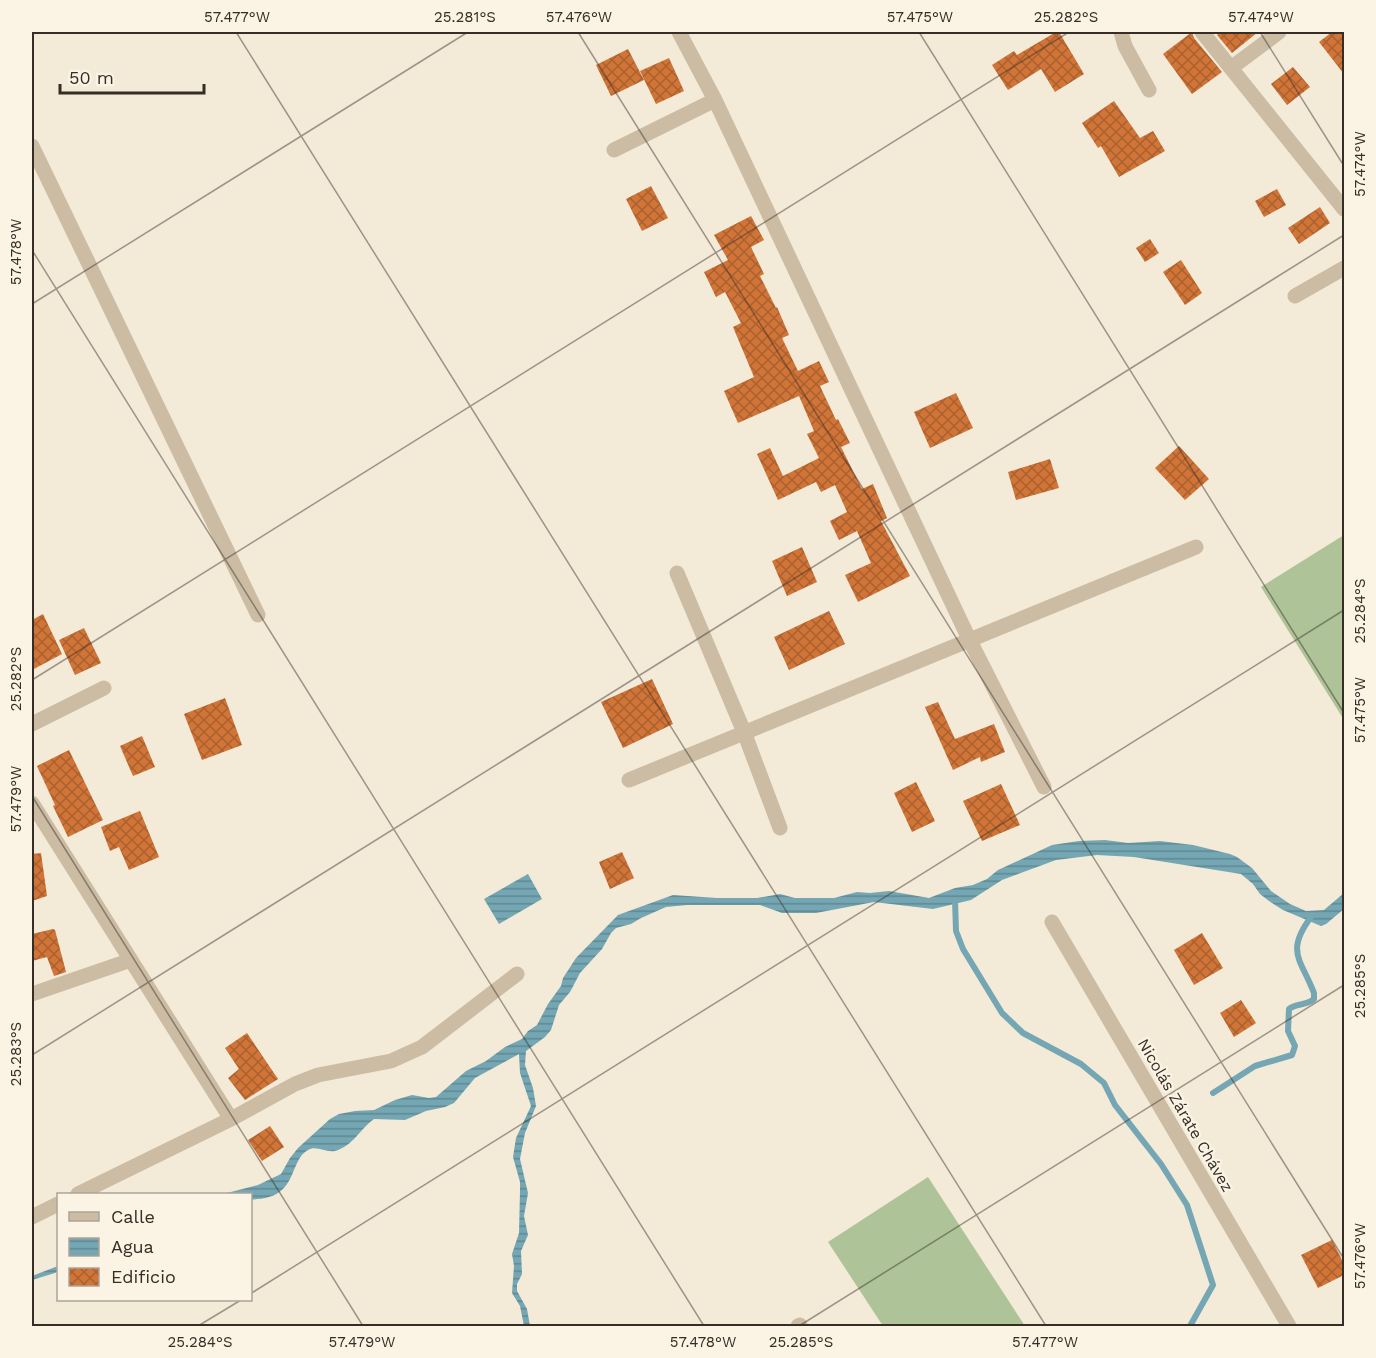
<svg xmlns="http://www.w3.org/2000/svg" width="1376" height="1358" font-family="'Work Sans',sans-serif">
<style>
.grass{fill:#aec397}
.water{fill:url(#water-rules)}
.lines{fill:none;stroke-linecap:round;stroke-linejoin:round}
.stream{stroke:#74a7b3;stroke-width:6}
.building{fill:url(#building-cross-hatch)}
.minor{stroke:#ccbca3;stroke-width:15}
.ticks{fill:none;stroke:#362d26;stroke-width:1.5;stroke-opacity:0.45}
.labels{text-anchor:middle;stroke-width:4.5;stroke-linejoin:round;paint-order:stroke}
.street-label{font-size:16px;fill:#362d26;stroke:#fbf4e4}
.neatline{fill:none;stroke:#362d26;stroke-width:2}
.ticks-label{font-size:15px;text-anchor:middle;fill:#362d26}
</style>
<defs>
<pattern id="water-rules" width="6" height="5" patternUnits="userSpaceOnUse" patternTransform="scale(1.5)"><rect width="6" height="5" fill="#74a7b3"/><path d="M0 2.5h6" fill="none" stroke="#608891"/></pattern>
<pattern id="building-cross-hatch" width="8" height="8" patternUnits="userSpaceOnUse" patternTransform="scale(1.5)"><rect width="8" height="8" fill="#d07438"/><path d="M0 0l8 8M0 8l8-8" fill="none" stroke="#aa602f"/></pattern>
</defs>
<rect width="100%" height="100%" fill="#f3ead8"/>
<path class="grass" d="M1344,535v185l-83,-133z
M928,1177l97,149h-142l-55,-84z"/>
<path class="water" d="M1105,840l23,3 32,-2 33,4 37,9 7,3 15,11 19,23 19,13 16,7 18,-1 20,-17v16l-18,15 -5,2 -38,-16 -14,-9 -9,-7 -7,-10 -12,-10 -107,-17 -37,-2 -41,5 -54,20 -31,20 -38,9 -59,-7 -58,11h-34l-22,-8h-73l-21,2 -25,11 -10,6 -15,4 -5,5 -9,16 -22,24 -10,19 -11,13 -8,25 -6,7 -19,14 -1,14 8,23 3,18 -11,27 -5,26 8,34 -4,23 4,19 -7,16 1,23 -5,10v7l10,18 3,17h-6l-4,-20 -8,-13 2,-27 -2,-12 7,-21 1,-42v-9l-7,-25 3,-19 15,-32 -11,-33 -1,-19 -44,24 -21,25 -9,4 -19,4 -21,9 -31,-1c-14,10 -21,27 -39,32 -9,2 -19,-6 -27,-1 -17,9 -12,40 -39,47 -6,2 -13,2 -18,3l-1,-6h-27l35,-9 23,-11 9,-16 8,-10 32,-29 9,-5 16,-3 19,-1 21,-10 17,-5 17,3 7,-1 30,-26 20,-10 19,-14 17,-8 6,-8 9,-6 11,-21 13,-18 2,-8 13,-20 42,-43 55,-20 44,3h40l23,-4 15,4h39l23,-6 13,1 19,-2 40,7 26,-10 18,-3 14,-6 11,-9 54,-25 27,-4z
M528,874l14,25 -43,25 -15,-25z
M58,1266v6l-26,8v-4z"/>
<g class="lines">
<path class="stream" d="M955,900l1,31 7,18 39,64 21,20 58,31 23,19 11,22 46,59 26,41 26,80 -23,41
M1213,1093l42,-27 37,-11 3,-9 -7,-15 1,-22c7,-6 17,-3 25,-10v-6c-13,-34 -29,-41 -3,-76"/>
</g>
<path class="building" d="M1056,32h3l25,42 -29,18 -14,-23 -33,21 -16,-25 22,-14 3,4z
M1192,32l2,6 28,34 -30,22 -29,-40z
M1221,32h37l-26,21 -15,-18z
M1332,32h12v42l-25,-32z
M628,49l16,31 -33,16 -15,-31z
M669,58l15,33 -28,13 -16,-33z
M1293,67l17,20 -23,18 -16,-21z
M1114,101l26,37 13,-7 12,20 -46,26 -18,-31 -3,2 -16,-25z
M651,186l17,32 -26,13 -16,-32z
M1277,189l9,16 -22,12 -9,-16z
M1320,207l10,16 -31,21 -11,-16z
M751,216l13,24 -13,7 13,27 -4,2 16,32 1,-1 12,28 -7,3 16,33 21,-10 10,21 -9,4 16,34 2,-1 12,24 -9,4 21,42 11,-5 14,34 -6,3 29,55 -52,26 -13,-27 26,-12 -14,-32 -18,9 -9,-19 17,-9 -12,-27 -14,7 -5,-10 -38,18 -21,-46 13,-6 13,28 36,-18 -12,-24 7,-3 -15,-35 -61,27 -14,-32 30,-14 -21,-50 8,-4 -16,-31 -9,5 -12,-25 24,-12 -14,-25z
M1150,239l9,14 -14,9 -9,-14z
M1181,260l21,33 -17,12 -22,-33z
M956,393l17,35 -43,20 -16,-36z
M1179,446l30,33 -24,21 -30,-32z
M1050,459l9,29 -43,12 -8,-28z
M802,547l15,35 -30,14 -15,-35z
M829,611l16,33 -56,26 -15,-33z
M43,614l19,40 -30,16v-50z
M84,628l17,35 -26,12 -16,-35z
M652,679l21,45 -50,24 -22,-46z
M225,698l17,47 -40,15 -18,-46z
M938,702l17,37 39,-15 11,28 -24,10 -1,-5 -27,13 -28,-63z
M142,736l13,31 -22,9 -13,-30z
M69,750l34,70 -35,17 -15,-31 2,-1 -18,-39z
M916,782l19,39 -23,11 -18,-39z
M1001,784l19,41 -38,16 -19,-40z
M140,811l19,46 -30,13 -10,-23 -9,4 -9,-24z
M622,852l12,26 -24,11 -11,-27z
M41,853l6,43 -15,5v-47z
M53,929l2,1 11,42 -12,4 -7,-19 -15,4v-27z
M1202,933l21,35 -29,17 -20,-35z
M1241,1000l15,23 -22,14 -14,-24z
M247,1033l31,46 -33,21 -17,-22 11,-9 -14,-21z
M270,1126l14,21 -22,14 -14,-21z
M1332,1240l12,24v11l-26,13 -17,-33z"/>
<g class="lines">
<path class="minor" d="M679,32l36,68 254,539 75,148
M1121,32l4,14 24,44
M1202,32l142,177
M1231,68l48,-36
M32,146l226,469
M614,150l101,-50
M1295,296l49,-28
M677,573l67,159 36,96
M32,724l72,-36
M629,780l567,-233
M32,803l199,316
M1052,922l237,404
M32,994l99,-34
M78,1194l153,-75 64,-35 23,-9 73,-14 31,-14 95,-73
M32,1217l26,-13
M798,1326l2,-1"/>
</g>
<path class="ticks" d="M236,32l810,1294M578,32l766,1227M919,32l425,681M1260,32l84,134M32,250l672,1076M32,304l436,-272M32,680l1037,-648M32,796l331,530M32,1055l1312,-820M250,1294l1094,-684M198,1326l43,-26M799,1326l545,-341"/>
<g class="labels">
<g class="street-label">
<text transform="translate(1186 1115) rotate(60)" y="6">Nicolás Zárate Chávez</text>
</g>
</g>
<rect width="1376" height="1358" fill="none" stroke="#fbf4e4" stroke-width="66"/>
<rect x="57" y="1193" width="195" height="108" fill="#fbf4e4" stroke="#aca498" stroke-width="1.5"/>
<rect x="69" y="1212" width="30" height="9" fill="#ccbca3" stroke="#aca498" stroke-width="1.5"/>
<text x="111" y="1223" font-size="18" fill="#362d26">Calle</text>
<rect x="69" y="1238" width="30" height="18" fill="url(#water-rules)" stroke="#aca498" stroke-width="1.5"/>
<text x="111" y="1253" font-size="18" fill="#362d26">Agua</text>
<rect x="69" y="1268" width="30" height="18" fill="url(#building-cross-hatch)" stroke="#aca498" stroke-width="1.5"/>
<text x="111" y="1283" font-size="18" fill="#362d26">Edificio</text>
<path d="M60 84v9h144v-9" fill="none" stroke="#362d26" stroke-width="3"/>
<text x="69" y="84" font-size="18" fill="#362d26" stroke="#fbf4e4" stroke-width="4.5" paint-order="stroke">50 m</text>
<rect x="33" y="33" width="1310" height="1292" class="neatline"/>
<g class="ticks-label">
<text x="237" y="22">57.477°W</text>
<text x="465" y="22">25.281°S</text>
<text x="579" y="22">57.476°W</text>
<text x="920" y="22">57.475°W</text>
<text x="1066" y="22">25.282°S</text>
<text x="1261" y="22">57.474°W</text>
<text transform="translate(1360 164) rotate(-90)" y="5">57.474°W</text>
<text transform="translate(16 252) rotate(-90)" y="5">57.478°W</text>
<text transform="translate(1360 611) rotate(-90)" y="5">25.284°S</text>
<text transform="translate(16 679) rotate(-90)" y="5">25.282°S</text>
<text transform="translate(1360 710) rotate(-90)" y="5">57.475°W</text>
<text transform="translate(16 799) rotate(-90)" y="5">57.479°W</text>
<text transform="translate(1360 986) rotate(-90)" y="5">25.285°S</text>
<text transform="translate(16 1054) rotate(-90)" y="5">25.283°S</text>
<text transform="translate(1360 1256) rotate(-90)" y="5">57.476°W</text>
<text x="200" y="1347">25.284°S</text>
<text x="362" y="1347">57.479°W</text>
<text x="703" y="1347">57.478°W</text>
<text x="801" y="1347">25.285°S</text>
<text x="1045" y="1347">57.477°W</text>
</g>
</svg>
